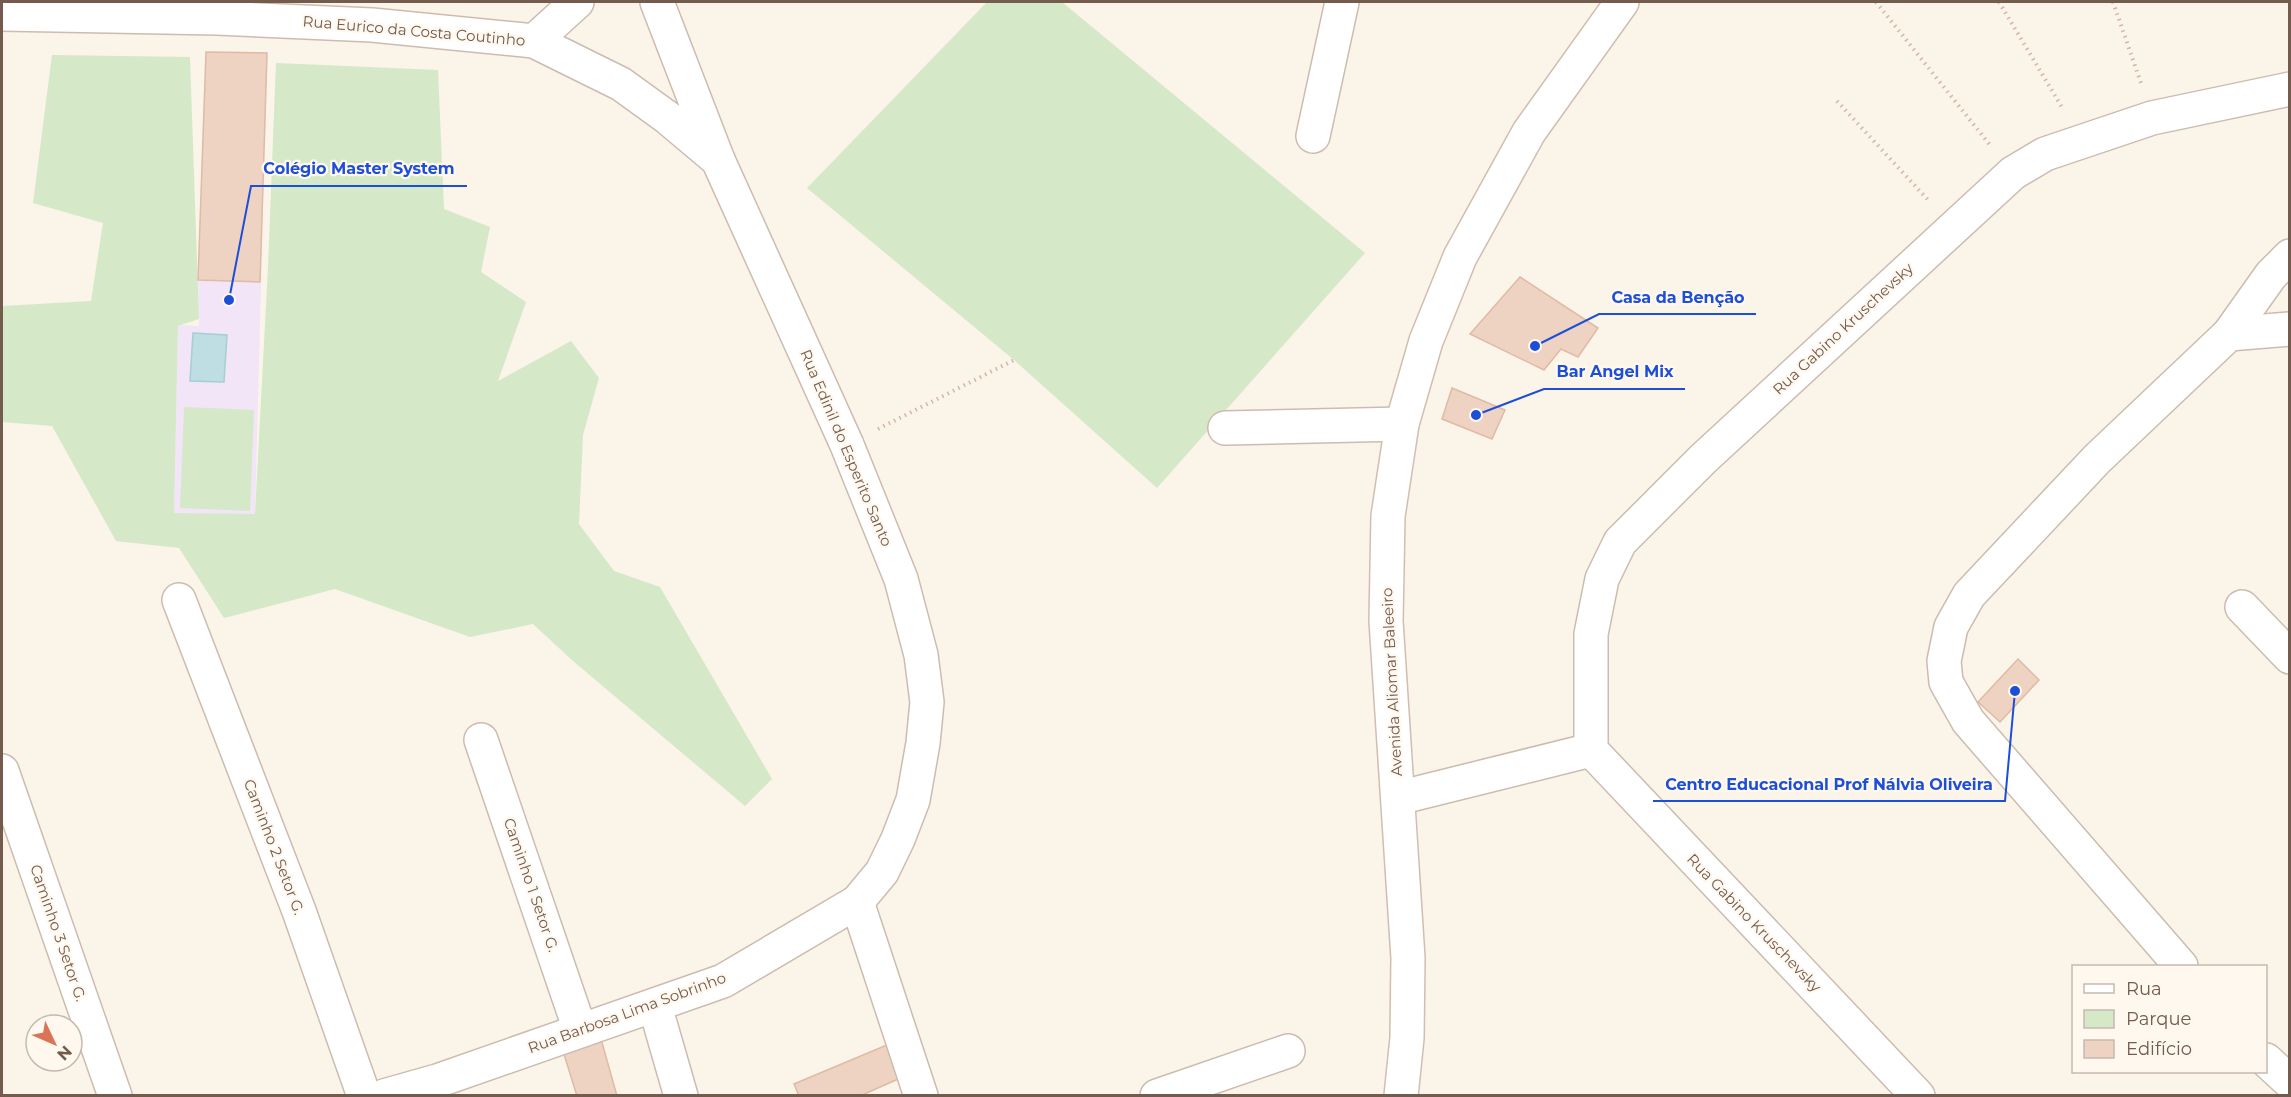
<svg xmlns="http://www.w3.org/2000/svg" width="2291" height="1097" font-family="Montserrat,sans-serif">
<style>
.education{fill:#f1e5f7}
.green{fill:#d5e8c8}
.water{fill:#bedee3;stroke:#a6ced4;stroke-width:1.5}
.building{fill:#eed3c3;stroke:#dfbaa4;stroke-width:1.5}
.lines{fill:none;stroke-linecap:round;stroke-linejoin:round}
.minor-casing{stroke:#ccbcaf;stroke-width:36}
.tertiary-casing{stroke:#ccbcaf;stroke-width:36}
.secondary-casing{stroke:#d1beb0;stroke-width:36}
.path{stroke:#d3b7a6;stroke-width:4;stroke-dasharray:1.5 4.5;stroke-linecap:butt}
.minor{stroke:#fff;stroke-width:33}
.tertiary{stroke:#fff;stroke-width:33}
.secondary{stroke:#fff;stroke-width:33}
.labels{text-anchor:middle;stroke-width:4.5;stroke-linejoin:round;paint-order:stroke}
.street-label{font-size:15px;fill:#735b4e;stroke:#fef8ef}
.leader{fill:none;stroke:#1d4ed8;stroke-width:2}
.callout-dot{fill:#1d4ed8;stroke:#fef8ef;stroke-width:2}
.callout-label{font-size:16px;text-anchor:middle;font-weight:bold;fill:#1d4ed8;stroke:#fef8ef;stroke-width:4.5;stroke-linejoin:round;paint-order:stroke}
</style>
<rect width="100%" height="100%" fill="#fbf4e9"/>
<path class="education" d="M206,52l61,1 -12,462 -81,-2 4,-188 21,1 -1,-46z"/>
<path class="green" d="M987,2h75l303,251 -208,235 -143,-128 -207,-172z
M52,55l138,2 9,262 -21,7 -4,187 81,1 13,-247 8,-204 162,7 6,139 46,18 -9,45 45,30 -28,79 73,-40 28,37 -16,57 -4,89 35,47 46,16 112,192 -27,27 -172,-145 -40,-37 -63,13 -135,-48 -111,29 -45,-70 -63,-7 -64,-115 -50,-4v-116l89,-5 12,-78 -70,-20z
M184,407l70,3 -4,101 -70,-3z"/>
<path class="water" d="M193,333l34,2 -3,47 -34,-1z"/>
<path class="building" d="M206,52l61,1 -7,229 -62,-2z
M1520,277l78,51 -20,29 -17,-8 -17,21 -74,-36z
M1452,388l53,22 -13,29 -50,-20z
M2018,659l21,21 -39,42 -22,-20z
M601,1039l16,57h-40l-14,-45z
M894,1042l11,34 -45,20h-61l-5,-12z"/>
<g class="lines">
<g class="minor-casing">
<path id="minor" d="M657,2l61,158
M534,41l43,-39
M1313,136l29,-134
M2229,334l42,-59 19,-19
M1225,428l177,-4
M179,600l120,311 65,185
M2242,607l48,50
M481,740l99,290
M2,771l113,325
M1398,798l193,-48
M857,902l64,194
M655,1006l26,90
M1157,1096l131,-45
M1918,1096l-327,-346v-116l11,-55 18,-37 83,-83 310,-286 32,-19 107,-36 138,-29"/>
</g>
<g class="tertiary-casing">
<path id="tertiary" d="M2,14l215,4 155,7 162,16 87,43 47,34 50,42 129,285 54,134 20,76 6,47 -4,41 -10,57 -15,39 -16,33 -25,30 -134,79 -286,100 -53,15
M2181,966l-213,-245 -22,-39 -2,-21 7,-34 18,-32 128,-136 132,-125 61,-5
M2266,1060l24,22"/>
</g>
<g class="secondary-casing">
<path id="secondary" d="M1401,1096l6,-58 1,-80 -22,-337 2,-105 14,-92 24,-83 34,-84 69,-125 93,-130"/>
</g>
<path class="path" d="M1876,2l114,143
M1999,2l64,107
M2113,2l28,81
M1837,101l92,100
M878,429l136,-69"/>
<use href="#minor" class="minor"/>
<use href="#tertiary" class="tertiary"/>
<use href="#secondary" class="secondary"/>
</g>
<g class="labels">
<g class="street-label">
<text transform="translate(414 31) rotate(5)" y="5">Rua Eurico da Costa Coutinho</text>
<text transform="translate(1843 329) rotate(-43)" y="5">Rua Gabino Kruschevsky</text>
<text transform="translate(846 448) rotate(67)" y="5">Rua Edinil do Esperito Santo</text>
<text transform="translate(1392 682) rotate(-93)" y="5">Avenida Aliomar Baleeiro</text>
<text transform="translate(274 847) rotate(69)" y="5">Caminho 2 Setor G.</text>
<text transform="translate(531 885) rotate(71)" y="5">Caminho 1 Setor G.</text>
<text transform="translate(1754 923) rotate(46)" y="5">Rua Gabino Kruschevsky</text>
<text transform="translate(58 933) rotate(71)" y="5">Caminho 3 Setor G.</text>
<text transform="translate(627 1013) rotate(-20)" y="5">Rua Barbosa Lima Sobrinho</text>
</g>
</g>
<path class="leader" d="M229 300L251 186H467M1535 346L1599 314H1756M1476 415L1544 389H1685M2015 691L2005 801H1653"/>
<g class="callout-dot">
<circle cx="229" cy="300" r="6"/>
<circle cx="1535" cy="346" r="6"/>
<circle cx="1476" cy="415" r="6"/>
<circle cx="2015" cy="691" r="6"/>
</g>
<g class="callout-label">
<text x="359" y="174">Colégio Master System</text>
<text x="1678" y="303">Casa da Benção</text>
<text x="1615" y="377">Bar Angel Mix</text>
<text x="1829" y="790">Centro Educacional Prof Nálvia Oliveira</text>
</g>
<rect width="2291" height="1097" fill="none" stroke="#735b4e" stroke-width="6"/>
<rect x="2072" y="965" width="195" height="108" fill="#fef8ef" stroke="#c6b9af" stroke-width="1.5"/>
<rect x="2084" y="984" width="30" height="9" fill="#ffffff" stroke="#c6b9af" stroke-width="1.5"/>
<text x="2126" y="995" font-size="18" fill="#735b4e">Rua</text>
<rect x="2084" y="1010" width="30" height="18" fill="#d5e8c8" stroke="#c6b9af" stroke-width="1.5"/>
<text x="2126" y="1025" font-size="18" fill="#735b4e">Parque</text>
<rect x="2084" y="1040" width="30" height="18" fill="#eed3c3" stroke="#c6b9af" stroke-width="1.5"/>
<text x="2126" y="1055" font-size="18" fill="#735b4e">Edifício</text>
<g transform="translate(54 1043) rotate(134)"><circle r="28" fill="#fef8ef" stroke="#c6b9af" stroke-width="1.5"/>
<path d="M0-4.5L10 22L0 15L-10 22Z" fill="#da7458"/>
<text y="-9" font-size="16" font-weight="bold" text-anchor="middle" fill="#735b4e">N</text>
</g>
</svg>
